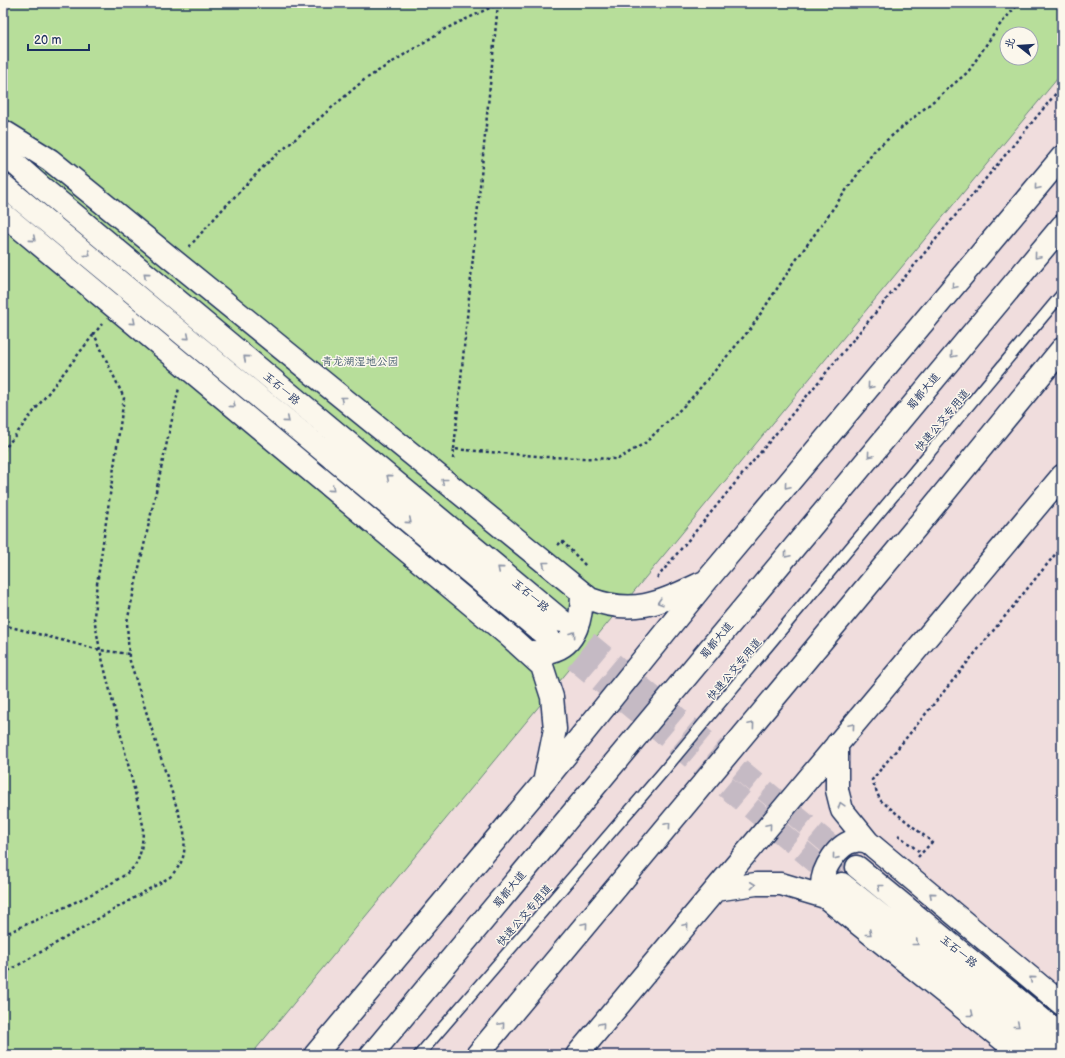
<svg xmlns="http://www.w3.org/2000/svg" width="1065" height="1058" font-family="'Balsamiq Sans','LXGW WenKai TC',sans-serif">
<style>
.green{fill:#b7de9a;stroke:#69867c;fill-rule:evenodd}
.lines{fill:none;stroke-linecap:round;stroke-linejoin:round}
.secondary-tunnel{stroke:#c5bac4;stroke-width:22;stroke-dasharray:22 11;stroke-linecap:butt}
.lane-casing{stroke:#1b2f5e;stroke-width:13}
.secondary-casing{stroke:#1b2f5e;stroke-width:25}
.highway-casing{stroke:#1b2f5e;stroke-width:25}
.path{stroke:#1b2f5e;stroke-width:2.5;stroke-dasharray:3 3;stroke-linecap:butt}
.lane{stroke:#fbf7ec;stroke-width:10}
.secondary{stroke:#fbf7ec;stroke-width:22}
.highway{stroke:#fbf7ec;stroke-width:22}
.oneway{stroke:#8b93a5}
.labels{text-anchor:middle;stroke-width:3;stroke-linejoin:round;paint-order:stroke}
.park-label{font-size:11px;fill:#425b6d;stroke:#fbf7ec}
.street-label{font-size:11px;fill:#1b2f5e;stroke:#fbf7ec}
</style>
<rect width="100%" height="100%" fill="#f0dddd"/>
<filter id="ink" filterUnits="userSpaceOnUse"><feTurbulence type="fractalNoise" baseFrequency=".025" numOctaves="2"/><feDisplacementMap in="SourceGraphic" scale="8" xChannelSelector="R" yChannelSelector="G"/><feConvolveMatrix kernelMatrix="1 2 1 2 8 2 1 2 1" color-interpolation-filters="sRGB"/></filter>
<g filter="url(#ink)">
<path class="green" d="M3,3h1059v70l-811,982h-248zM1007,34h24v24h-24z"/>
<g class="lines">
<path class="secondary-tunnel" d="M562,621l295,246
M549,638l290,244"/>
<g class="lane-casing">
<path id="lane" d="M419,1055l243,-282 400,-479"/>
</g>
<g class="secondary-casing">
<path id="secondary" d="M3,131l47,29 540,439c45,17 71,3 112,-16
M3,153l37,33 522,435
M3,185l546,453
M3,214l506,422 33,30 10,31 3,32 -10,49
M532,652c6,0 13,1 19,-1 26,-6 31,-35 31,-58
M837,744v46l5,20 26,32 194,162
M857,867l205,169
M842,884l213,171
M715,890l41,-6h25l44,13 197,158
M825,897c-1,-3 -3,-8 -3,-12 0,-16 16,-42 33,-44 4,-1 9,0 13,1
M315,1055l229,-273 164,-203 354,-422
M577,1055l485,-579"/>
</g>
<g class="highway-casing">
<path id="highway" d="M371,1055l691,-829
M477,1055l442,-531 143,-175"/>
</g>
<path class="path" d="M189,247l31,-35 45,-47 99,-85 81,-51 53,-25
M454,449l44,-445
M3,451l91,-117
M453,459l1,-10 93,8 71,2 27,-16 44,-42 62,-73 43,-65 81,-113 93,-78 30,-45 21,-24
M558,545l4,-4 25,26
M657,578l405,-492
M3,625l97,25 29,4
M898,835l23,18
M918,857l14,-15 -52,-42 -8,-20 190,-234
M3,935c25,-12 121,-51 133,-71 6,-11 7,-26 7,-39l-43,-175 -6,-32 2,-27 28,-193 -30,-64 8,-10
M3,974l167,-97c16,-17 15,-24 14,-47l-55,-172 -2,-36 52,-234"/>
<use href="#lane" class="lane"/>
<use href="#secondary" class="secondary"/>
<use href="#highway" class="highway"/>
</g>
<defs><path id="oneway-chevron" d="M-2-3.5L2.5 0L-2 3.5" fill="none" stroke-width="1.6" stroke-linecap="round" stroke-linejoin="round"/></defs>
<g class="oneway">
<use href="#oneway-chevron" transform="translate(1037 187) rotate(130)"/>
<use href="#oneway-chevron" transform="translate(33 239) rotate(40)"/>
<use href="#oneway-chevron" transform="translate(88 254) rotate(40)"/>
<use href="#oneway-chevron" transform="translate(1037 256) rotate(130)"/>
<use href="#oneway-chevron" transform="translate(146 275) rotate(-140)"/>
<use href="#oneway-chevron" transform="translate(954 286) rotate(130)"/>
<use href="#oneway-chevron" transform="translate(133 322) rotate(40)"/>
<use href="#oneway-chevron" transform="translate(187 337) rotate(40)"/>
<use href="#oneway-chevron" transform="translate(953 355) rotate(130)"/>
<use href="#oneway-chevron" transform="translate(246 358) rotate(-140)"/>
<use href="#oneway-chevron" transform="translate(870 386) rotate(130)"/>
<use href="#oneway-chevron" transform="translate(343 399) rotate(-141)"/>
<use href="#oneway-chevron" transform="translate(233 405) rotate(40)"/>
<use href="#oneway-chevron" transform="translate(287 420) rotate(40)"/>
<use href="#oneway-chevron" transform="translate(870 455) rotate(130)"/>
<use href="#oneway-chevron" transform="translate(389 477) rotate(-140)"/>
<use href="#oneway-chevron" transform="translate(444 481) rotate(-141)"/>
<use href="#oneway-chevron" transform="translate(787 486) rotate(130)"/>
<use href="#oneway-chevron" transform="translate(332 489) rotate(40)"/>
<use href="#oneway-chevron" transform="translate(409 521) rotate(40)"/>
<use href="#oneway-chevron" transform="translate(787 555) rotate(130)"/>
<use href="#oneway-chevron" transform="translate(545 564) rotate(-142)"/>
<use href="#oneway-chevron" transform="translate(500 569) rotate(-140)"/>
<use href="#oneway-chevron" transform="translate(660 602) rotate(163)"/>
<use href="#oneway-chevron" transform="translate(573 634) rotate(-53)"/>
<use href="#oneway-chevron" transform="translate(752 725) rotate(-50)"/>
<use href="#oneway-chevron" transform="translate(852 726) rotate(-50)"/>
<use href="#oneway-chevron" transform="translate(841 805) rotate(-108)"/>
<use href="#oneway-chevron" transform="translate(668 825) rotate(-50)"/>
<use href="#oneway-chevron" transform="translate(769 826) rotate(-50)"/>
<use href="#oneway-chevron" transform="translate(835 857) rotate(129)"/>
<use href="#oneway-chevron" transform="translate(753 885) rotate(-6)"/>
<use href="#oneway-chevron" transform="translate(880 887) rotate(-141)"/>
<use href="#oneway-chevron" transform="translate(932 895) rotate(-140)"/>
<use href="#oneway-chevron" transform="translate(585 925) rotate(-50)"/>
<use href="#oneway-chevron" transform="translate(686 926) rotate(-50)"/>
<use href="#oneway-chevron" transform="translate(869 933) rotate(39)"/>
<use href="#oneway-chevron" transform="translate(916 943) rotate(39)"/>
<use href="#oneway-chevron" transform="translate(1032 979) rotate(-140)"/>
<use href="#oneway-chevron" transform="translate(971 1014) rotate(39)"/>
<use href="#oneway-chevron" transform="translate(502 1025) rotate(-50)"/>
<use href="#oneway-chevron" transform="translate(602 1025) rotate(-50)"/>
<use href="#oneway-chevron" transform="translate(1017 1025) rotate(39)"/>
</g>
</g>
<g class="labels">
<g class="park-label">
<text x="360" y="365">青龙湖湿地公园</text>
</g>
<g class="street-label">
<text transform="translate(282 388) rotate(40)" y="4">玉石一路</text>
<text transform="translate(923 391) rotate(-50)" y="4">蜀都大道</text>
<text transform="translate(942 420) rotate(-50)" y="4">快速公交专用道</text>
<text transform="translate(531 595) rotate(40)" y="4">玉石一路</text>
<text transform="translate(716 640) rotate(-50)" y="4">蜀都大道</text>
<text transform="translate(734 669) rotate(-50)" y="4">快速公交专用道</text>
<text transform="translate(509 889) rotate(-50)" y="4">蜀都大道</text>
<text transform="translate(524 915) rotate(-49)" y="4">快速公交专用道</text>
<text transform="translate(959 951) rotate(39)" y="4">玉石一路</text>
</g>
</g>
<rect width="1065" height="1058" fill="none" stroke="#fbf7ec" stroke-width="16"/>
<rect x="8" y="8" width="1049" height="1042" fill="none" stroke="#1b2f5e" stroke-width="1.5" filter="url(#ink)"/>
<g transform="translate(1019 46) rotate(287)"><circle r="19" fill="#fbf7ec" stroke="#a1a7b3"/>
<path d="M0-3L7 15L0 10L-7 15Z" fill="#1b2f5e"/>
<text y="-6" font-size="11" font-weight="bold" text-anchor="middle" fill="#1b2f5e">北</text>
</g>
<path d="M28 44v6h61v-6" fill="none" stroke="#1b2f5e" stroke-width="2"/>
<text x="34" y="44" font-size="12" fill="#1b2f5e" stroke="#fbf7ec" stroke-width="3" paint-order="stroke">20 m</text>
</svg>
